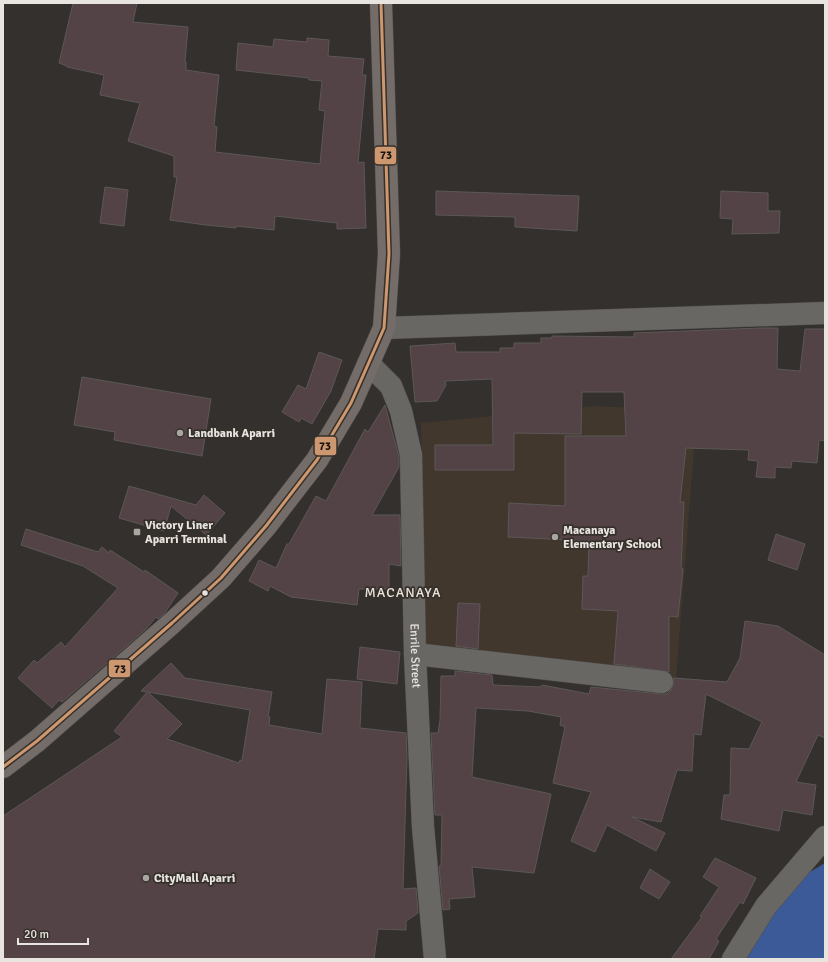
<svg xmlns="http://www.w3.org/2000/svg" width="828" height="962" font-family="Signika,sans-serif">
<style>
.built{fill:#41372d}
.water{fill:#3c5a98}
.building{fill:#534246;stroke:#5c5857;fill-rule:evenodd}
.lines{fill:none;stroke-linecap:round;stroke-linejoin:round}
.minor-casing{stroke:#504d4b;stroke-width:23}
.major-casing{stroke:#504d4b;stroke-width:23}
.minor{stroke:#696764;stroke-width:22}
.major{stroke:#746c68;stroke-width:22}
.bus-1-casing{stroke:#36302a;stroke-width:6}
.bus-1{stroke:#cd976f;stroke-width:3}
.poi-dot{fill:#a9a5a1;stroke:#36302a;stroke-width:1.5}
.bus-dot{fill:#e8e4e0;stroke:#36302a;stroke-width:1.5}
.labels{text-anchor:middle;stroke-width:3.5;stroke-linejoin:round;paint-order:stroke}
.poi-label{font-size:12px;font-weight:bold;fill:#e8e4e0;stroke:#36302a;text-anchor:start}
.street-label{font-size:12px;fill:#e8e4e0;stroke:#36302a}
.quarter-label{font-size:14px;letter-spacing:1px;fill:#ebe3db;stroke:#36302a}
.line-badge{stroke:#36302a;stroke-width:1.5}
.pale-badge-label{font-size:11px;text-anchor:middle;font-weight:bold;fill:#111}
</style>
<rect width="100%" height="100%" fill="#33302d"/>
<path class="built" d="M596,406l101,5 -21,268 -250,-28 -5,-228z"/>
<path class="water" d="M825,863v96h-82l55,-80z"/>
<path class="building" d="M73,3h64l-4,19 55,5 -3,35h1v8l33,5 -5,51 3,1 -2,25 105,12 5,-53 -6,-1 3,-29 -13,-1v-2l-73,-8 2,-27 35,4 1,-8 33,3v-4l22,2 -1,16 36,3 -2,16h4l-8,88 6,-1 2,66 -29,1v-6l-62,-7 -1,14 -38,-4v2l-30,-3 -36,-5 7,-43h-3v-21l-46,-15 12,-38 -40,-8 4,-20 -37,-8v-1l-8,-3z
M105,187l23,3 -4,36 -24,-3z
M436,191l143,5 -2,35 -62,-4v-10l-79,-2z
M721,191l47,2v18h12l-1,22 -47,1 1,-15 -13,-1z
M761,328h17l-1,41 23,2 5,-42h20v112l-6,-1 -2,23 -25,-2 -1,7 -16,-1v11l-19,-1 2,-16 -10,-1 1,-10 -63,-2 -6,54h4l-3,66 2,1 -5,48 -9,-1v56l-55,-8 4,-53 -36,-2 1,-33h5l1,-35 -81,-4 1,-34 56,3v-70h61l-2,-44h-42l-1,42 -67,-1v37h-79v-25h58l-1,-66 -47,2 1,4 -9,16 -22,1 -5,-56 45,-3 1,9h44v-4h14v-5h27v-5h11v-2l82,1v-4z
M319,352l23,8 -11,31 -19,33 -11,-6 -2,4 -17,-10 16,-27 8,4z
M82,377l129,22 -9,57 -88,-16 1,-8 -41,-7z
M385,405l14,52v10l-27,48h28l1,51 -12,-2v25h-30l-2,16 -66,-8 -21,-11 -2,5 -19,-10 10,-21 17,8 11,-24h2l27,-48 10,5 39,-72 3,3z
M129,486l67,19 8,-10 21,18 -19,22 -35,-29 -7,25 -45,-13z
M26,529l72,23 4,-5 7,6 1,-3 34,22 1,-2 33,23 -14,21 -6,5 -2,-2 -11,13 -83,72 -3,-2 -7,8 -34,-30 16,-18 3,3 24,-21 4,5 53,-59 -35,-22 -62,-21z
M776,534l29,10 -8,26 -29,-10z
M458,603l22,1 -2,45 -22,-3z
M745,621l33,5 47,29v83l-7,-3 -22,47 20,3 -4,30 -29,-5 -4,21 -58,-12 3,-24h6l1,-47 18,1 13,-27 -56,-28 -5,41 -7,-1 -2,37 -15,-1 -16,52 -29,-5 33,16 -9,18 -49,-26 -12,27 -24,-11 20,-49 -38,-9 12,-56 -5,-2 1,-8 -33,-6 -52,-3 -4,69 79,17 -17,79 -62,-6 3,30 -26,2 1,10 -7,1 -4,-44h2l1,-51h-7l-4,-82h7l2,-13 1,-44h14v-5l37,4 1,10 48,2 1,-2 47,9 2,-7 70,7h6l5,-5 2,-11 53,4 13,-24z
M360,647l40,5 -3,32 -40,-5z
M171,663l14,15 87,14 -4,25h2l-1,8 53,9 5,-55 35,3 -2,46 46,5 1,24 -4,132 13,-1 2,25 -12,8v9l-28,-1 -4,30h-371v-143l119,-79 -8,-6 33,-39 -6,-1zM148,692l102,18 -8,51 -2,-1 -1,3 -72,-24 15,-15z
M715,858l41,20 -13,26 -3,-2 -24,37 3,2 -10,18h-38l31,-42 -2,-1 19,-29 -16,-10z
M650,869l20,13 -11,17 -19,-11z"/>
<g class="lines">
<g class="minor-casing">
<g id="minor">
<path d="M384,328l441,-15"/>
<path id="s1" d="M369,364l22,22 10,25 10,44 4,199 8,173 12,132"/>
<path d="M415,654l247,28"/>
<path d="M733,959l33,-53 59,-69"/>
</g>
</g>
<g class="major-casing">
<path id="major" d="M3,767l34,-26 135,-118 49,-45 45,-52 51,-66 34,-57 33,-75 5,-74 -8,-251"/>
</g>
<use href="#minor" class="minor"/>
<use href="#major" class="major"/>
<g class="bus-1-casing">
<path id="bus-1" d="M3,767l34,-26 135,-118 49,-45 45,-52 51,-66 34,-57 33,-75 5,-74 -8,-251"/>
</g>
<use href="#bus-1" class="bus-1"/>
</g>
<g class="poi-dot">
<circle cx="180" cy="433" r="4"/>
<rect x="133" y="528" width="8" height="8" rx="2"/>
<circle cx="555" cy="537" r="4"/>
<circle cx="146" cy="878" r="4"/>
</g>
<circle class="bus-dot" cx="205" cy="593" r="3.5"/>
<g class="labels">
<g class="poi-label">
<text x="188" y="437">Landbank Aparri</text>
<text x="145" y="529">Victory Liner<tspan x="145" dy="14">Aparri Terminal</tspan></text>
<text x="563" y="534">Macanaya<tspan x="563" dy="14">Elementary School</tspan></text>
<text x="154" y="882">CityMall Aparri</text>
</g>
<g class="street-label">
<text dy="4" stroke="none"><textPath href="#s1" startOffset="304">Enrile Street</textPath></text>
</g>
<g class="quarter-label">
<text x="403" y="597">MACANAYA</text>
</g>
</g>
<g class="line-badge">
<rect x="374" y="146" width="23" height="19" rx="4" fill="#cd976f"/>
<rect x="314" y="436" width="23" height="20" rx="4" fill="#cd976f"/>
<rect x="108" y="659" width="23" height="19" rx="4" fill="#cd976f"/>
</g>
<g class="pale-badge-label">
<text x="386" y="159">73</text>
<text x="325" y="450">73</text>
<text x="120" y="673">73</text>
</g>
<rect width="828" height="962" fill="none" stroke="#e8e4e0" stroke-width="8"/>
<path d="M18 938v6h70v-6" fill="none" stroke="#e8e4e0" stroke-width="2"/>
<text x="24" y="938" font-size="12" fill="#e8e4e0" stroke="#36302a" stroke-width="3" paint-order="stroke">20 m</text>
</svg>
